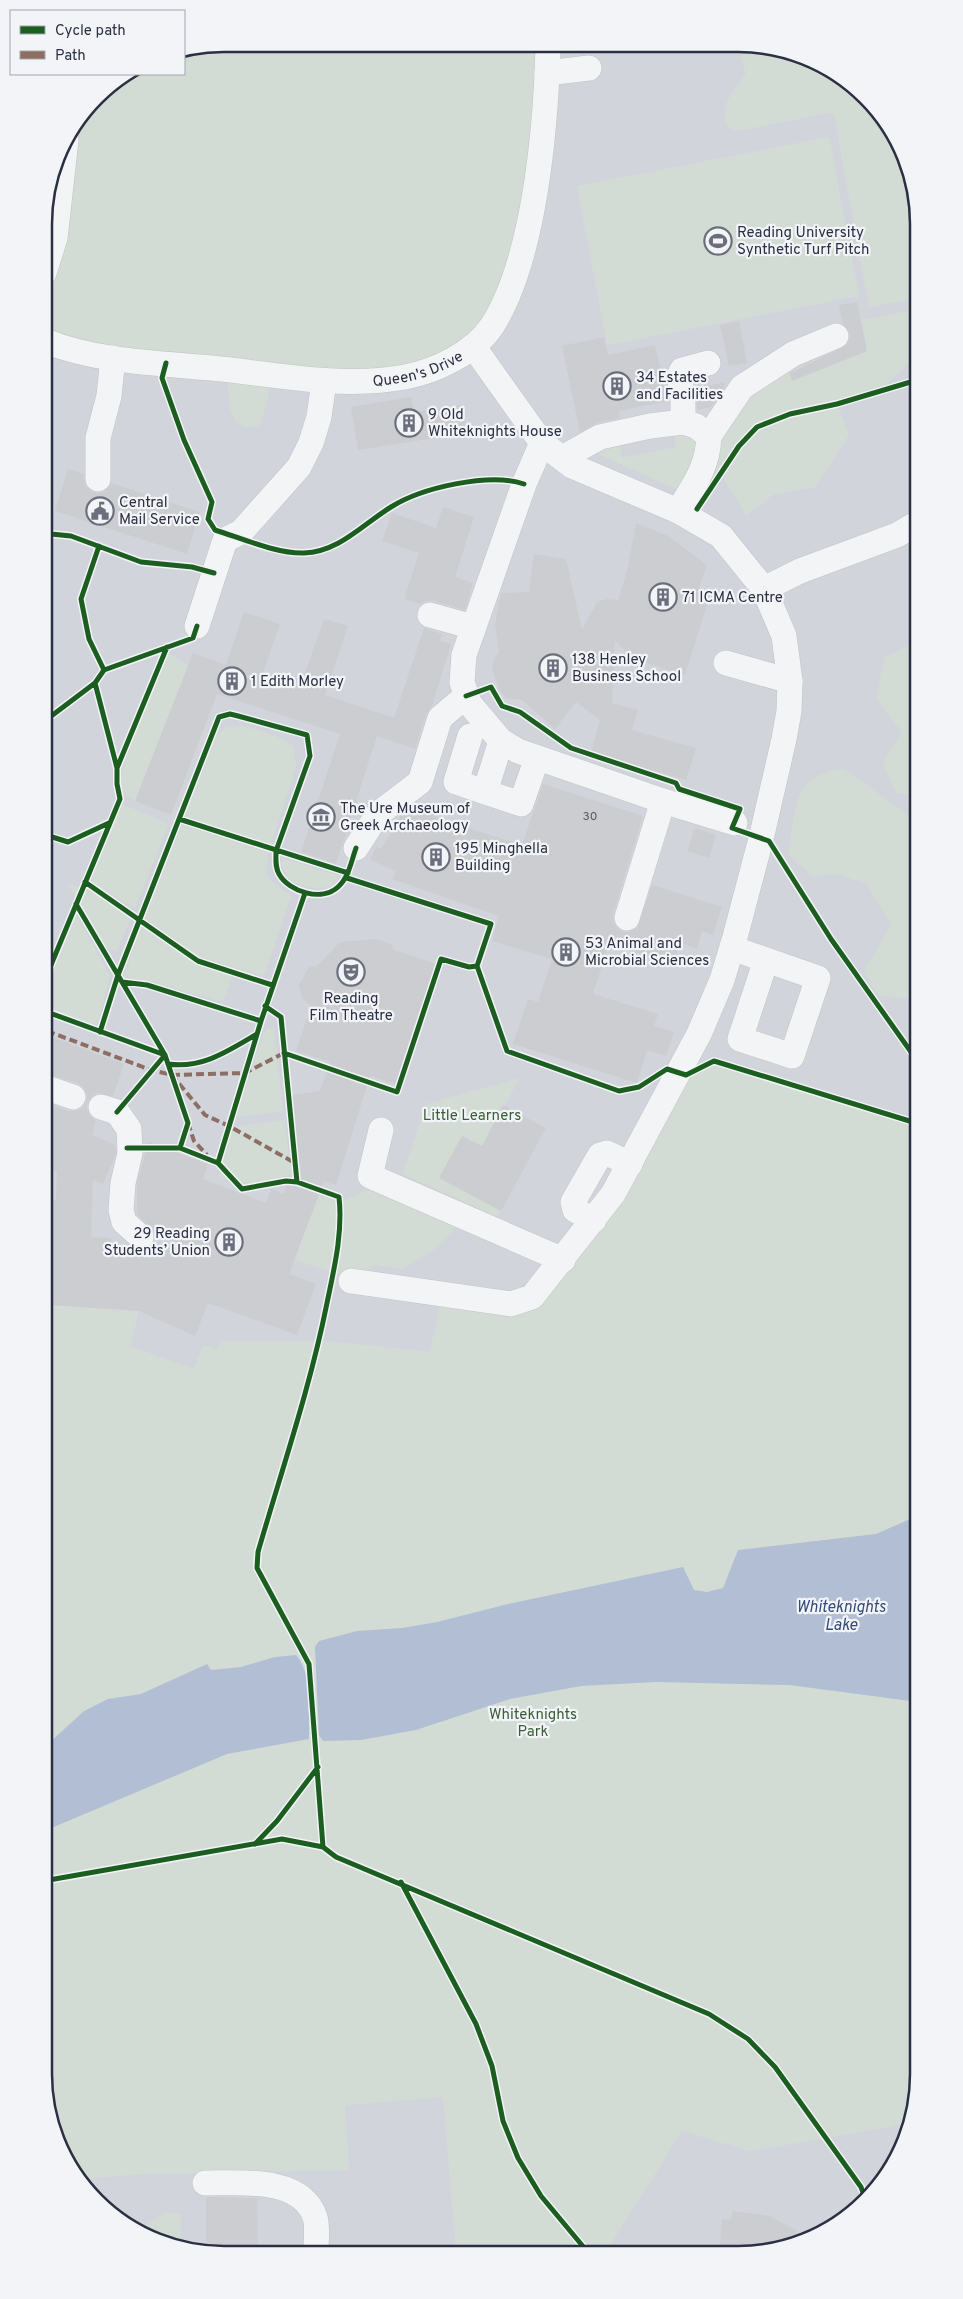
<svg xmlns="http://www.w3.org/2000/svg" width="963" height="2299" font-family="Overpass,sans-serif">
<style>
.built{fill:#d2d4db}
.green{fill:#d3dcd4}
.water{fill:#b2bed3}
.building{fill:#cccdd0}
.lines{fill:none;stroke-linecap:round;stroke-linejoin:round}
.minor-casing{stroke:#c2c3c6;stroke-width:26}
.minor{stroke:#f3f4f6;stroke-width:25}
.quiet{stroke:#8d6e63;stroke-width:4;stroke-dasharray:8 4;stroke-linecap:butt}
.cycleway-casing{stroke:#f2f4f8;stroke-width:8}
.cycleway{stroke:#1b5e20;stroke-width:5}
.labels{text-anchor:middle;stroke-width:4.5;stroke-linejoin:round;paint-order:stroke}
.number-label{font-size:12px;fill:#535866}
.poi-label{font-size:15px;fill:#2a3042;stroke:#f2f4f8;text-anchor:start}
.street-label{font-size:15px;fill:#2a3042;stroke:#f2f4f8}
.park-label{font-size:15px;fill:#3a5e37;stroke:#f2f4f8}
.water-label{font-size:16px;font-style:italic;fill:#344a77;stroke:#f2f4f8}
.rim{fill:none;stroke:#2a3042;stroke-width:2.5}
</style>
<rect width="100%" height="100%" fill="#e4e5e8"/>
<path class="built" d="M224,44l550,3 45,15 47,34 47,82 6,1908 -13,58 -31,50 -46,37 -44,18 -596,3 -45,-15 -47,-34 -47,-82 -6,-1909 61,-123 24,-15h55v-22z"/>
<path class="green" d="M224,44l315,2 -8,92 -19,110 -21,61 -20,27 -46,26 -47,7 -68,-1 -46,-7c0,10 5,20 5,28 -1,12 -6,25 -9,36l-14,3 -11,-7 -5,-13 -5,-49 -34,-4 -4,-3 -73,-5 -62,-16 -2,-47 9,-28 14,-126 32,-41 24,-15h55v-22z
M738,47h36l45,15 47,34 47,82 1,121 -45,8 -35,-192 -6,-2 -85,17h-12c-17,-21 3,-38 15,-57z
M829,137l30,159 -252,49 -30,-159z
M914,310v48l-36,34 -41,12 12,31 -34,52 -41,7 -28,22 -15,-27 -23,-33 35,-59 44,-30 6,14 74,-30 -6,-31z
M685,429l17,16 -21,46 -90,-40 28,-9 3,16 54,-11 -2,-16z
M912,644l3,1v152l-19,-5 -13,-29 19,-31 -26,-33 9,-42z
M164,650l24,16 -53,135 -16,-11v-10z
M227,726c22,-1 48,8 66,20l3,20 -26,81 -86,-29 33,-83z
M844,769l71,51 1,180 -38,-5 -14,-24 27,-46 -24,-41 -31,-10 -24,2 -24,-22c3,-17 6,-54 17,-68 7,-10 27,-16 39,-17z
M123,805l24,9 21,11 -33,83 -44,-25 25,-75z
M182,825l86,28 -2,19 6,10 19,14 -27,80 -64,-19 -55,-39z
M281,858l59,18 -9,11c-24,2 -47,0 -50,-29z
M67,882c17,8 52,20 64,35l-14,33 -3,1 -6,-2 -23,-34z
M74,911l36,65 -13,49 -50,-16 -1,-22z
M142,924l52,39 38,13 -9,26 -74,-21 -25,-4z
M268,1028l6,2 9,81 -47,6 27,-82z
M714,1061l202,62 3,963 -8,35 -21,6 -140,24 -68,-20 -75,119 -151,1 -13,-154 -98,8 4,65 -210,4 -56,5 -33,-58 -3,-829h4v13l88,6 -9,35 64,23 9,-24 13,5 5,-9h106l103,11 12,-58 90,3 154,-222z
M520,1078l-33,57 11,20 -36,-19 -22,42 61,33 -4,6 -94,-43 23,-70z
M284,1120l8,54 -34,10 -39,-5 14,-52z
M381,1184l77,36 -6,12 -20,19 -30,18 -27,-4 -21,14 -60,-19 25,-65 20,8z
M165,2212l16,2 -1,35 -39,-15 3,-7z"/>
<path class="water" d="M917,1516l1,186 -129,-17 -133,-3 -75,4 -71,13 -94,31 -55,10 -38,1 -4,-6 -4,-88 4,-6 38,-10 45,-3 35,-6 71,-18 175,-37 11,23 13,2 16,-4 15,-38 138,-16z
M296,1655c18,22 13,57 13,84l-82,15 -178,75v-86l35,-32 24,-12 33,-5 66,-30 4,6 30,-3 34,-10z"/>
<path class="building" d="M857,302l10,49 -75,30 -2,-8 57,-28 3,-7 -1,-7 -6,-7 -4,-19z
M739,321l8,42 -18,3 -9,-41z
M604,337l4,18 47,-10 12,56 -48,10 1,7 -23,5 -17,9 -18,-86z
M724,382l1,4 -14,21 -14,3 -1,-21z
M411,397l3,15 48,-7 5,28 -109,17 -7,-43z
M68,469l16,5 1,12 6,6 7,1 7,-1 6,-9 89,29 -13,42 -132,-43z
M443,507l31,10 -19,60 18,6 -8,27 -31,-9h-7l-6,3 -17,-5 15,-46 -37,-12 10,-28 44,15z
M636,523l32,13 39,29 -9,26 12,4 -25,80 -51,-16 -19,-18 -3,62 26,7 -6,20 64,18 -10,32 -95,-27 9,-33 -24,-18 -21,27 -33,-29 -16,-2 -6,-7 -8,-22 2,-10 5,-7 -4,-28 6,-31 28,-1 5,-38 32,5 16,71 15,-28 10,-3 11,1 9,-29z
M244,612l36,12 -18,51 38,12 24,-68 24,7 -23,69 69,23 30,-90 18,6 -2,7 11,3 -19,62 -6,8 -11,35 -38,-13 -41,128 -35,-12 39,-118 -123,-40 -46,121 -36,-14 58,-148 33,12z
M543,784l100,32 -30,98v8l4,6 6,4h7l7,-4 15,-43 70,22 -9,28 -11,-4 -5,18 -17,-6 -7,21 -64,-20 -16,50 65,20 -4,12 20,6 -8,24 -19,-6 -10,33 -124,-39 15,-45 10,3 14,-43 -60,-18 7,-25 -107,-37 4,-8 -26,-11 6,-14 5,3 20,-34 14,-11 25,15 82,26z
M695,828l21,7 -7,23 -22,-7z
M376,939l17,6 -1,4 44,15 -41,120 -25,-8 -34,109 -12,-4 -35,93 27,10 -19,51 -89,-32 -13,33 -56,-25 -88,-6 1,-29h-5v-76h9l1,-28 -10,-4v-65l21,8h8l7,-3 4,-7v-6l-3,-7 -6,-5 -31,-9v-39l77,29 -11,32 -16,-3 -6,4 -4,6v8l3,5 6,5 -4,14 23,10 1,7 -4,13h-1l-8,19 -10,-4 -2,57 20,1 -1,7 19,1 10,5 7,-1 5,-3 36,1 -33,-16 -17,-18v-29l11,-43 60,22 -5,15 63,24 5,-14 13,5 3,-11 13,5 -8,-93 28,-4 10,-29 -34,-11 15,-45 -9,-8 -3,-13 10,-18 8,-1 23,-24z
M503,1105l43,23 -45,83 -62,-33 23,-42 20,10z
M206,2197l51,1 1,54h-52z
M732,2211l37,5 27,14 5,12 -16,7h-44l-21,-3 2,-27 9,1z"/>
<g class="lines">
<g class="minor-casing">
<g id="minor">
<path d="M547,73l42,-5"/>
<path d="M44,273l11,-35 11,-98"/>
<path id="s1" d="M45,341c60,24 130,22 194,30 54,7 112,16 166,6 31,-6 69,-24 87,-51 43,-67 54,-201 56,-280"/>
<path d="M683,422v-23l-4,-23 3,-6 26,-7"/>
<path d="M709,436l33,-49 51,-33 43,-18"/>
<path d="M542,443l-18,41 -60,171 -2,27 7,21 32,38 17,10 145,50 72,22"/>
<path d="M562,458l38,-21 50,-11 33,-4 13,4 13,10c-1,31 -15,49 -31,75"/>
<path d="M98,479v-41l11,-42 4,-38"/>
<path d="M764,589l36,-18 97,-36 17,-10"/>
<path d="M430,615l43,12"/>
<path d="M197,626l28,-86 16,-8 58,-65 12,-24 8,-26 5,-36"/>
<path d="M726,663l64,18"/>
<path d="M470,736l-14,46 29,10"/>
<path d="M501,741l-16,51 36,12 16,-46"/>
<path d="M356,848l22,-34 42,-32 20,-64 26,-22"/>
<path d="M627,918l36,-117"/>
<path d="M732,948l86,30 -26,78 -52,-17 26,-79"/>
<path d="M47,1088l26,9"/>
<path d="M101,1107l16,5 12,17 1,24 -7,30 -2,27 3,12 17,15"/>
<path d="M381,1130l-11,46 193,84"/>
<path d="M594,1220l-19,-10 -2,-8 27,-47 7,-2 23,11"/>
<path d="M351,1281l160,23 21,-7 81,-103 86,-160 23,-54 13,-43 26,-98 23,-100 5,-28 1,-30 -6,-45 -20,-47 -43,-53 -43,-25 -106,-45 -30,-23 -69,-97"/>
<path d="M205,2183c34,0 96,-7 110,34 3,10 1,23 1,34"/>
</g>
</g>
<use href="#minor" class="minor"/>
<path class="quiet" d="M47,1031l104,39 21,5 33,40 24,11 66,37
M172,1075l73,-2 39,-20
M188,1123l6,18 13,14"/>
<g class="cycleway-casing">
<path id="cycleway" d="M166,363l-4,15 22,62 28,62 -4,17 7,11c26,8 62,24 89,23 35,-1 59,-29 87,-46 30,-19 98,-35 133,-23
M697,509l42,-63 18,-19 33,-13 47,-10 77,-23
M45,535l6,-1 20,2 70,26 51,5 22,6
M99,546l-18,53 8,40 15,31
M95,683l22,85
M466,696l25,-9 11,19 18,6 51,36 105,35 3,6 61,20 -8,19 37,13 62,98 85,120
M46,720l49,-37 9,-13 89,-32 4,-12
M179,819l169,54
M46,835l22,7 41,-19
M347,878l144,46 -14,42 30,85 112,40 20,-4 28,-18 19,6 28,-14 202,62
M85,882l113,79 74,24
M76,904l89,151 23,68 -8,25
M46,977l74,-178 -3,-15v-16l50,-121
M122,982l25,3 114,36
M265,1006l16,11 16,165
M47,1012l118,43 -48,57
M100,1032l18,-57 101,-258 11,-3 8,2 69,19 3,21 -34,95c0,9 -1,16 3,23 10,18 43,28 59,13 11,-10 13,-25 18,-39
M284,1053l113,39 44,-133 28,8 8,-1
M168,1064c34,5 60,-13 89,-30
M127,1148h53l38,15 24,26 44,-8 11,1 42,15c4,36 -5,72 -12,106 -17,85 -45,166 -69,249l-1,16 52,96 14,183
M218,1163l43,-142 44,-128
M255,1844l22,-23 41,-54
M49,1880l233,-41 41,8 13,10 373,157 39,25 27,28 86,120 5,14
M401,1882l75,142 16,42 11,55 15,37 23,38 45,54"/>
</g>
<use href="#cycleway" class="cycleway"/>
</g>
<defs>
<g id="stadium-ring" transform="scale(1.4375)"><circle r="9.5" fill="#f2f4f8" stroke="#6b6f7c" stroke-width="1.5"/><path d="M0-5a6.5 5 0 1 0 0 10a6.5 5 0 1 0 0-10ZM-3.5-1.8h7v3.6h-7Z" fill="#6b6f7c"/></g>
<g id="building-ring" transform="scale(1.4375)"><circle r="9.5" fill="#f2f4f8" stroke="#6b6f7c" stroke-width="1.5"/><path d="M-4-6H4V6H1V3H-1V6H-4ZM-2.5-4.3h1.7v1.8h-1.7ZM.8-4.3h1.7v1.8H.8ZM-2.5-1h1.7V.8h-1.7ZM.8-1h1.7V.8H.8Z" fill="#6b6f7c"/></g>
<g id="civic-ring" transform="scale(1.4375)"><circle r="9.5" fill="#f2f4f8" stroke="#6b6f7c" stroke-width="1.5"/><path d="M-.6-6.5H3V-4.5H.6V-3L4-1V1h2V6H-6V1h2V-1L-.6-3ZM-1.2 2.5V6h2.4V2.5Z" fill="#6b6f7c"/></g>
<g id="museum-ring" transform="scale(1.4375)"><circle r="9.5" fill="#f2f4f8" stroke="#6b6f7c" stroke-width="1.5"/><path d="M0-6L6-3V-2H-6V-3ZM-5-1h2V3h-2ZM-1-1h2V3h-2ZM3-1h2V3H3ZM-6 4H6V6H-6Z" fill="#6b6f7c"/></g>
<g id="theatre-ring" transform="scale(1.4375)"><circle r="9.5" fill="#f2f4f8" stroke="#6b6f7c" stroke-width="1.5"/><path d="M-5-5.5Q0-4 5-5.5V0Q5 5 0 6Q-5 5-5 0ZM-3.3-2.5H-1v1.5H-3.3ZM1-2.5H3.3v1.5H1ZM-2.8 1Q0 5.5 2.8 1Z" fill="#6b6f7c"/></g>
</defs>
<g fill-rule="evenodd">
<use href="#stadium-ring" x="718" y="241"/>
<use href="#building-ring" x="617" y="386"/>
<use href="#building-ring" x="409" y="423"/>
<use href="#civic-ring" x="100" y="511"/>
<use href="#building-ring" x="663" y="597"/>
<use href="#building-ring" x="553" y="668"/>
<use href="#building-ring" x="232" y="681"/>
<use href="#museum-ring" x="321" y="817"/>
<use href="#building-ring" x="436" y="857"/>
<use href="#building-ring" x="566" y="952"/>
<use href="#theatre-ring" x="351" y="972"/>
<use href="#building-ring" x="229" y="1242"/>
</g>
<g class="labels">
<g class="number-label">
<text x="590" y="820">30</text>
</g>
<g class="poi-label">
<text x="737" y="237">Reading University<tspan x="737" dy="17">Synthetic Turf Pitch</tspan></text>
<text x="636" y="382">34 Estates<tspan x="636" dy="17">and Facilities</tspan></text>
<text x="428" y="419">9 Old<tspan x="428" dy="17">Whiteknights House</tspan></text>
<text x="119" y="507">Central<tspan x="119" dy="17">Mail Service</tspan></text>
<text x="682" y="602">71 ICMA Centre</text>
<text x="572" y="664">138 Henley<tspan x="572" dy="17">Business School</tspan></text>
<text x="251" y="686">1 Edith Morley</text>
<text x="340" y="813">The Ure Museum of<tspan x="340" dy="17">Greek Archaeology</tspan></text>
<text x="455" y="853">195 Minghella<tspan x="455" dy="17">Building</tspan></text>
<text x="585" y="948">53 Animal and<tspan x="585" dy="17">Microbial Sciences</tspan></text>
<text x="351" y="1003" text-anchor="middle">Reading<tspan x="351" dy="17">Film Theatre</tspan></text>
<text x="210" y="1238" text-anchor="end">29 Reading<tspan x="210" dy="17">Students’ Union</tspan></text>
</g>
<g class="street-label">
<text dy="5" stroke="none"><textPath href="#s1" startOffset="378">Queen's Drive</textPath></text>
</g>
<g class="park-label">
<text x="472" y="1120">Little Learners</text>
<text x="533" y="1719">Whiteknights<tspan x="533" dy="17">Park</tspan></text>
</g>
<g class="water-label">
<text x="841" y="1612">Whiteknights<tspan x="841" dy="18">Lake</tspan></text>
</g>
</g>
<path d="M0 0H963V2299H0ZM224 52H738A172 172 0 0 1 910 224V2074A172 172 0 0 1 738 2246H224A172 172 0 0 1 52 2074V224A172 172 0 0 1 224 52Z" fill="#f2f4f8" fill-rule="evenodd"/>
<path class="rim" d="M224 52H738A172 172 0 0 1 910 224V2074A172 172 0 0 1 738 2246H224A172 172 0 0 1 52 2074V224A172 172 0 0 1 224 52Z"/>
<rect x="10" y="10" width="175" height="65" fill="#f2f4f8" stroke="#a2a6af"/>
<rect x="20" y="26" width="25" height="8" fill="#1b5e20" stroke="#a2a6af"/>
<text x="55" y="35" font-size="15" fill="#2a3042">Cycle path</text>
<rect x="20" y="51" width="25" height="8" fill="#8d6e63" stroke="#a2a6af"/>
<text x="55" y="60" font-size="15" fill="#2a3042">Path</text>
</svg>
